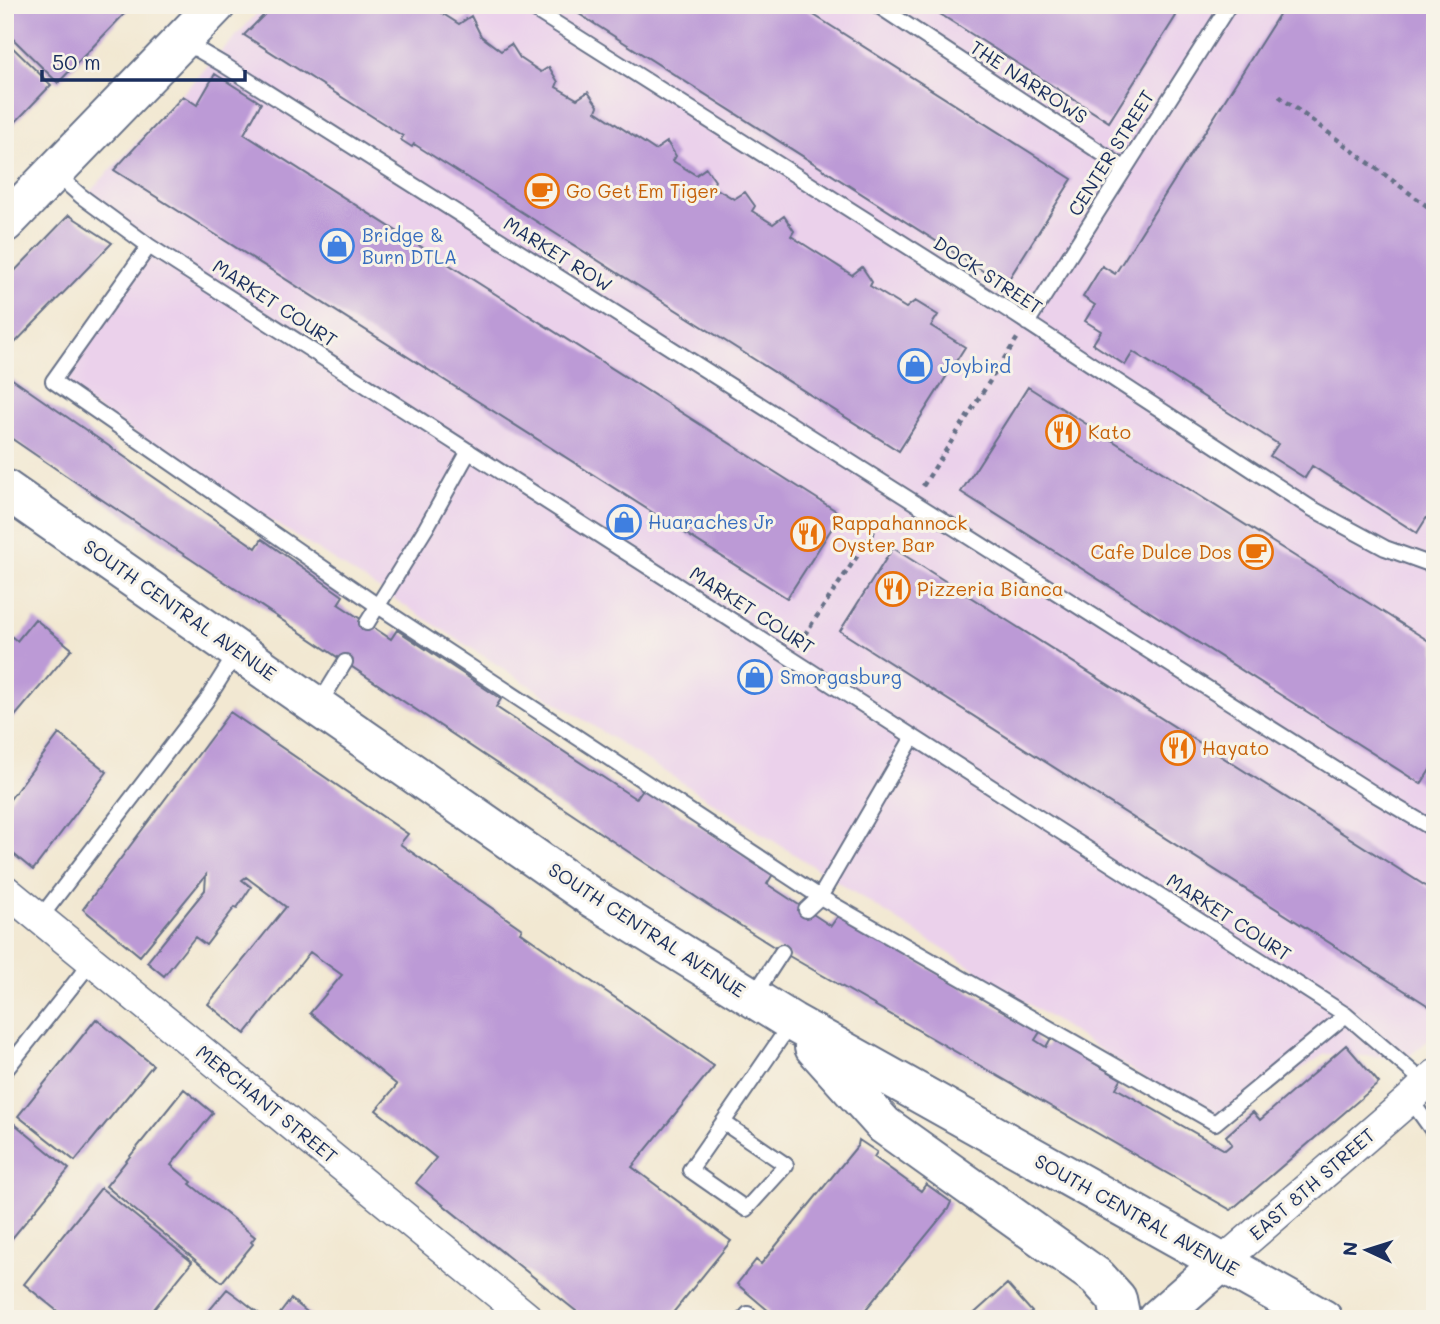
<svg xmlns="http://www.w3.org/2000/svg" width="1440" height="1324" font-family="Mali,sans-serif">
<style>
.built{fill:#ebd1eb}
.building{fill:#bc9ad6}
.lines{fill:none;stroke-linecap:round;stroke-linejoin:round}
.service-casing{stroke:#667087;stroke-width:18}
.minor-casing{stroke:#667087;stroke-width:33}
.secondary-casing{stroke:#667087;stroke-width:42}
.path{stroke:#667087;stroke-width:4.5;stroke-dasharray:5 5;stroke-linecap:butt}
.service{stroke:#fff;stroke-width:14}
.minor{stroke:#fff;stroke-width:30}
.secondary{stroke:#fff;stroke-width:38}
.labels{text-anchor:middle;stroke-width:6;stroke-linejoin:round;paint-order:stroke}
.street-label{font-size:19px;fill:#1b2f5e;stroke:#f7f3e8}
.food-label{font-size:19px;fill:#c56008;stroke:#f7f3e8;text-anchor:start}
.shop-label{font-size:19px;fill:#366cbe;stroke:#f7f3e8;text-anchor:start}
</style>
<rect width="100%" height="100%" fill="#f7f3e8"/>
<filter id="ink" filterUnits="userSpaceOnUse"><feTurbulence type="fractalNoise" baseFrequency=".0143" numOctaves="2"/><feDisplacementMap in="SourceGraphic" scale="14" xChannelSelector="R" yChannelSelector="G"/><feConvolveMatrix kernelMatrix="1 2 1 2 8 2 1 2 1" color-interpolation-filters="sRGB"/></filter>
<filter id="wash" filterUnits="userSpaceOnUse"><feTurbulence type="fractalNoise" baseFrequency=".00686" numOctaves="4" result="noise"/><feDisplacementMap in="SourceGraphic" scale="28" xChannelSelector="R" yChannelSelector="G"/><feGaussianBlur stdDeviation="1.57" result="paint"/><feColorMatrix in="noise" values="0 0 0 0 0 0 0 0 0 0 0 0 0 0 0 0 0 1.4 0 .05"/><feComposite in="paint" operator="in"/></filter>
<g filter="url(#wash)">
<rect width="100%" height="100%" fill="#f2e8d2"/>
<path class="built" d="M265,5h1170v1030l-28,23 -82,-4 -110,69 -1162,-742 101,-140 -69,-44z"/>
<g id="blocks">
<path class="building" d="M5,5h115l7,6 -69,72 -53,-52z
M274,5h155l30,19 12,-8 10,20 20,15 10,-7 9,14 21,14 8,-5 9,15 -2,5 21,12 11,-7 10,14 -2,5 59,39 12,-8 9,14 -3,5 23,14 10,-7 9,13 -3,5 22,13 11,-7 10,14 -3,5 21,13 11,-8 10,15 -3,5 61,39 10,-8 10,15 -2,4 36,22 9,-7 23,14 -7,11 34,21 -66,104 -485,-307 -2,3 -11,-7 2,-4 -159,-101z
M565,5h233l274,174 -67,106z
M926,5h234l16,11 -67,106z
M1285,5h150v513l-6,-4 -12,19 -105,-67 -7,12 -35,-22 8,-12 -145,-92 -8,13 -32,-21 8,-13 -16,-10 10,-16 -12,-8 19,-31 13,8z
M5,40l46,45 -46,48z
M215,74l46,29 -17,31 597,380 -54,84 -673,-428 69,-74 14,9z
M69,215l43,28 -107,110v-72z
M5,374l251,174 6,-9 81,57 -5,8 53,35 6,-9 104,69 -5,8 140,92 7,-10 130,85 -6,10 64,42 7,-10 202,116 -5,8 11,7 5,-9 70,41 -5,9 109,62 7,-6 -6,-8 27,-24 7,8 86,-75 33,38 -148,127 -449,-258 -74,-47 -646,-432 -57,-39z
M1028,387l407,258v117l-14,22 -460,-292z
M893,548l542,344v118l-595,-379z
M35,619l37,30 -67,79v-97l12,10z
M230,712l178,122 -8,10 122,85 -2,3 194,134 -82,101 99,74 -63,78h-82l-170,-136 20,-25 -60,-48 21,-25 -87,-72 32,-38 -32,-23 -65,82 -37,-30 78,-97 -40,-30 -4,3 9,7 -14,21 -2,-1 -29,38 -11,-8 -31,39 -17,-14 58,-72 1,-15 -66,81 -57,-47z
M59,734l48,38 -74,98 -28,-23v-41z
M96,1019l57,46 -78,96 -57,-45z
M184,1089l29,24 -42,52 21,17 -2,2 65,53 -4,5 2,2 -31,38 -116,-96z
M5,1116l64,53 -64,78z
M859,1140l18,12 -3,5 47,34 5,-7 25,18 -3,7 -90,110h-94l6,-7 -33,-28 19,-24 5,4 97,-119z
M101,1188l91,74 -46,57h-79l-43,-35z
M1007,1284l25,28 -8,7h-56z
M227,1289l15,11 24,19h-64z
M291,1299l25,20h-40z"/>
</g>
</g>
<g filter="url(#ink)">
<use href="#blocks" fill-opacity="0" stroke="#667087" stroke-width="2"/>
<g class="lines">
<g class="service-casing">
<path id="service" d="M527,5l478,303 306,200 74,40 50,18
M877,5l247,163
M183,41l41,24 1152,730 59,35
M56,174l25,22 68,50 1197,769 79,68
M149,246l-96,135 325,225 442,291 395,226 131,-108
M1027,323l202,-318
M367,623l59,-95 43,-77
M318,706l27,-44
M806,910l14,-13 93,-160
M40,918l166,-217 31,-49
M754,995l28,-43
M5,1071l87,-110
M1410,1099l25,35
M723,1122l63,43 -40,44 -56,-39c34,-49 68,-98 101,-147
M744,1319l4,-5"/>
</g>
<g class="minor-casing">
<path id="minor" d="M5,890l524,429
M1221,1263l189,-164 25,-24"/>
</g>
<g class="secondary-casing">
<path id="secondary" d="M5,223l211,-218
M5,489l586,408 201,125 531,297
M814,1047l70,78 213,152 20,22 4,20
M1157,1319l64,-56"/>
</g>
<path class="path" d="M1279,96l156,116
M923,486l95,-149
M799,643l79,-118 24,-6"/>
<use href="#service" class="service"/>
<use href="#minor" class="minor"/>
<use href="#secondary" class="secondary"/>
</g>
</g>
<defs>
<g id="cafe-ring" transform="scale(1.75)"><circle r="9.5" fill="#f7f3e8" stroke="#e8710a" stroke-width="1.5"/><path d="M-5.5-4.5H6V0H3Q3 3.5 0 3.5H-2.5Q-5.5 3.5-5.5 0ZM3-3.2v2h1.7v-2ZM-6 4.5H4V6H-6Z" fill="#e8710a"/></g>
<g id="shop-ring" transform="scale(1.75)"><circle r="9.5" fill="#f7f3e8" stroke="#3f7fe0" stroke-width="1.5"/><path d="M-5-2.5h2.3a2.7 3.5 0 0 1 5.4 0H5L5.5 6h-11ZM-1.5-2.5h3a1.5 2.3 0 0 0-3 0Z" fill="#3f7fe0"/></g>
<g id="restaurant-ring" transform="scale(1.75)"><circle r="9.5" fill="#f7f3e8" stroke="#e8710a" stroke-width="1.5"/><path d="M-5-6h1v4h1v-4h1v4h1v-4h1v5L-1.5 .5V6h-2V.5L-5-1ZM5-6V6H3V1.5H1.5Q1.5-4 5-6Z" fill="#e8710a"/></g>
</defs>
<g fill-rule="evenodd">
<use href="#cafe-ring" x="542" y="191"/>
<use href="#shop-ring" x="337" y="246"/>
<use href="#shop-ring" x="915" y="366"/>
<use href="#restaurant-ring" x="1063" y="432"/>
<use href="#shop-ring" x="624" y="522"/>
<use href="#restaurant-ring" x="808" y="534"/>
<use href="#cafe-ring" x="1256" y="552"/>
<use href="#restaurant-ring" x="893" y="589"/>
<use href="#shop-ring" x="755" y="677"/>
<use href="#restaurant-ring" x="1178" y="748"/>
</g>
<g class="labels">
<g class="street-label">
<text transform="translate(1029 82) rotate(33)" y="7">THE NARROWS</text>
<text transform="translate(1111 153) rotate(-58)" y="7">CENTER STREET</text>
<text transform="translate(558 254) rotate(32)" y="7">MARKET ROW</text>
<text transform="translate(988 275) rotate(33)" y="7">DOCK STREET</text>
<text transform="translate(275 303) rotate(33)" y="7">MARKET COURT</text>
<text transform="translate(180 610) rotate(35)" y="7">SOUTH CENTRAL AVENUE</text>
<text transform="translate(752 610) rotate(33)" y="7">MARKET COURT</text>
<text transform="translate(1229 917) rotate(33)" y="7">MARKET COURT</text>
<text transform="translate(647 930) rotate(33)" y="7">SOUTH CENTRAL AVENUE</text>
<text transform="translate(267 1104) rotate(39)" y="7">MERCHANT STREET</text>
<text transform="translate(1312 1184) rotate(-41)" y="7">EAST 8TH STREET</text>
<text transform="translate(1137 1215) rotate(29)" y="7">SOUTH CENTRAL AVENUE</text>
</g>
<g class="food-label">
<text x="566" y="198">Go Get Em Tiger</text>
<text x="1088" y="439">Kato</text>
<text x="832" y="530">Rappahannock<tspan x="832" dy="22">Oyster Bar</tspan></text>
<text x="1232" y="559" text-anchor="end">Cafe Dulce Dos</text>
<text x="917" y="596">Pizzeria Bianca</text>
<text x="1202" y="755">Hayato</text>
</g>
<g class="shop-label">
<text x="362" y="242">Bridge &amp;<tspan x="362" dy="22">Burn DTLA</tspan></text>
<text x="940" y="373">Joybird</text>
<text x="648" y="529">Huaraches Jr</text>
<text x="780" y="684">Smorgasburg</text>
</g>
</g>
<rect width="1440" height="1324" fill="none" stroke="#f7f3e8" stroke-width="28"/>
<g transform="translate(1367 1250) rotate(274)" stroke="#f7f3e8" stroke-width="5" paint-order="stroke">
<path d="M0-5L12 26L0 18L-12 26Z" fill="#1b2f5e"/>
<text y="-10" font-size="19" font-weight="bold" text-anchor="middle" fill="#1b2f5e">N</text>
</g>
<path d="M42 70v10h203v-10" fill="none" stroke="#1b2f5e" stroke-width="3.5"/>
<text x="52" y="70" font-size="21" fill="#1b2f5e" stroke="#f7f3e8" stroke-width="5" paint-order="stroke">50 m</text>
</svg>
